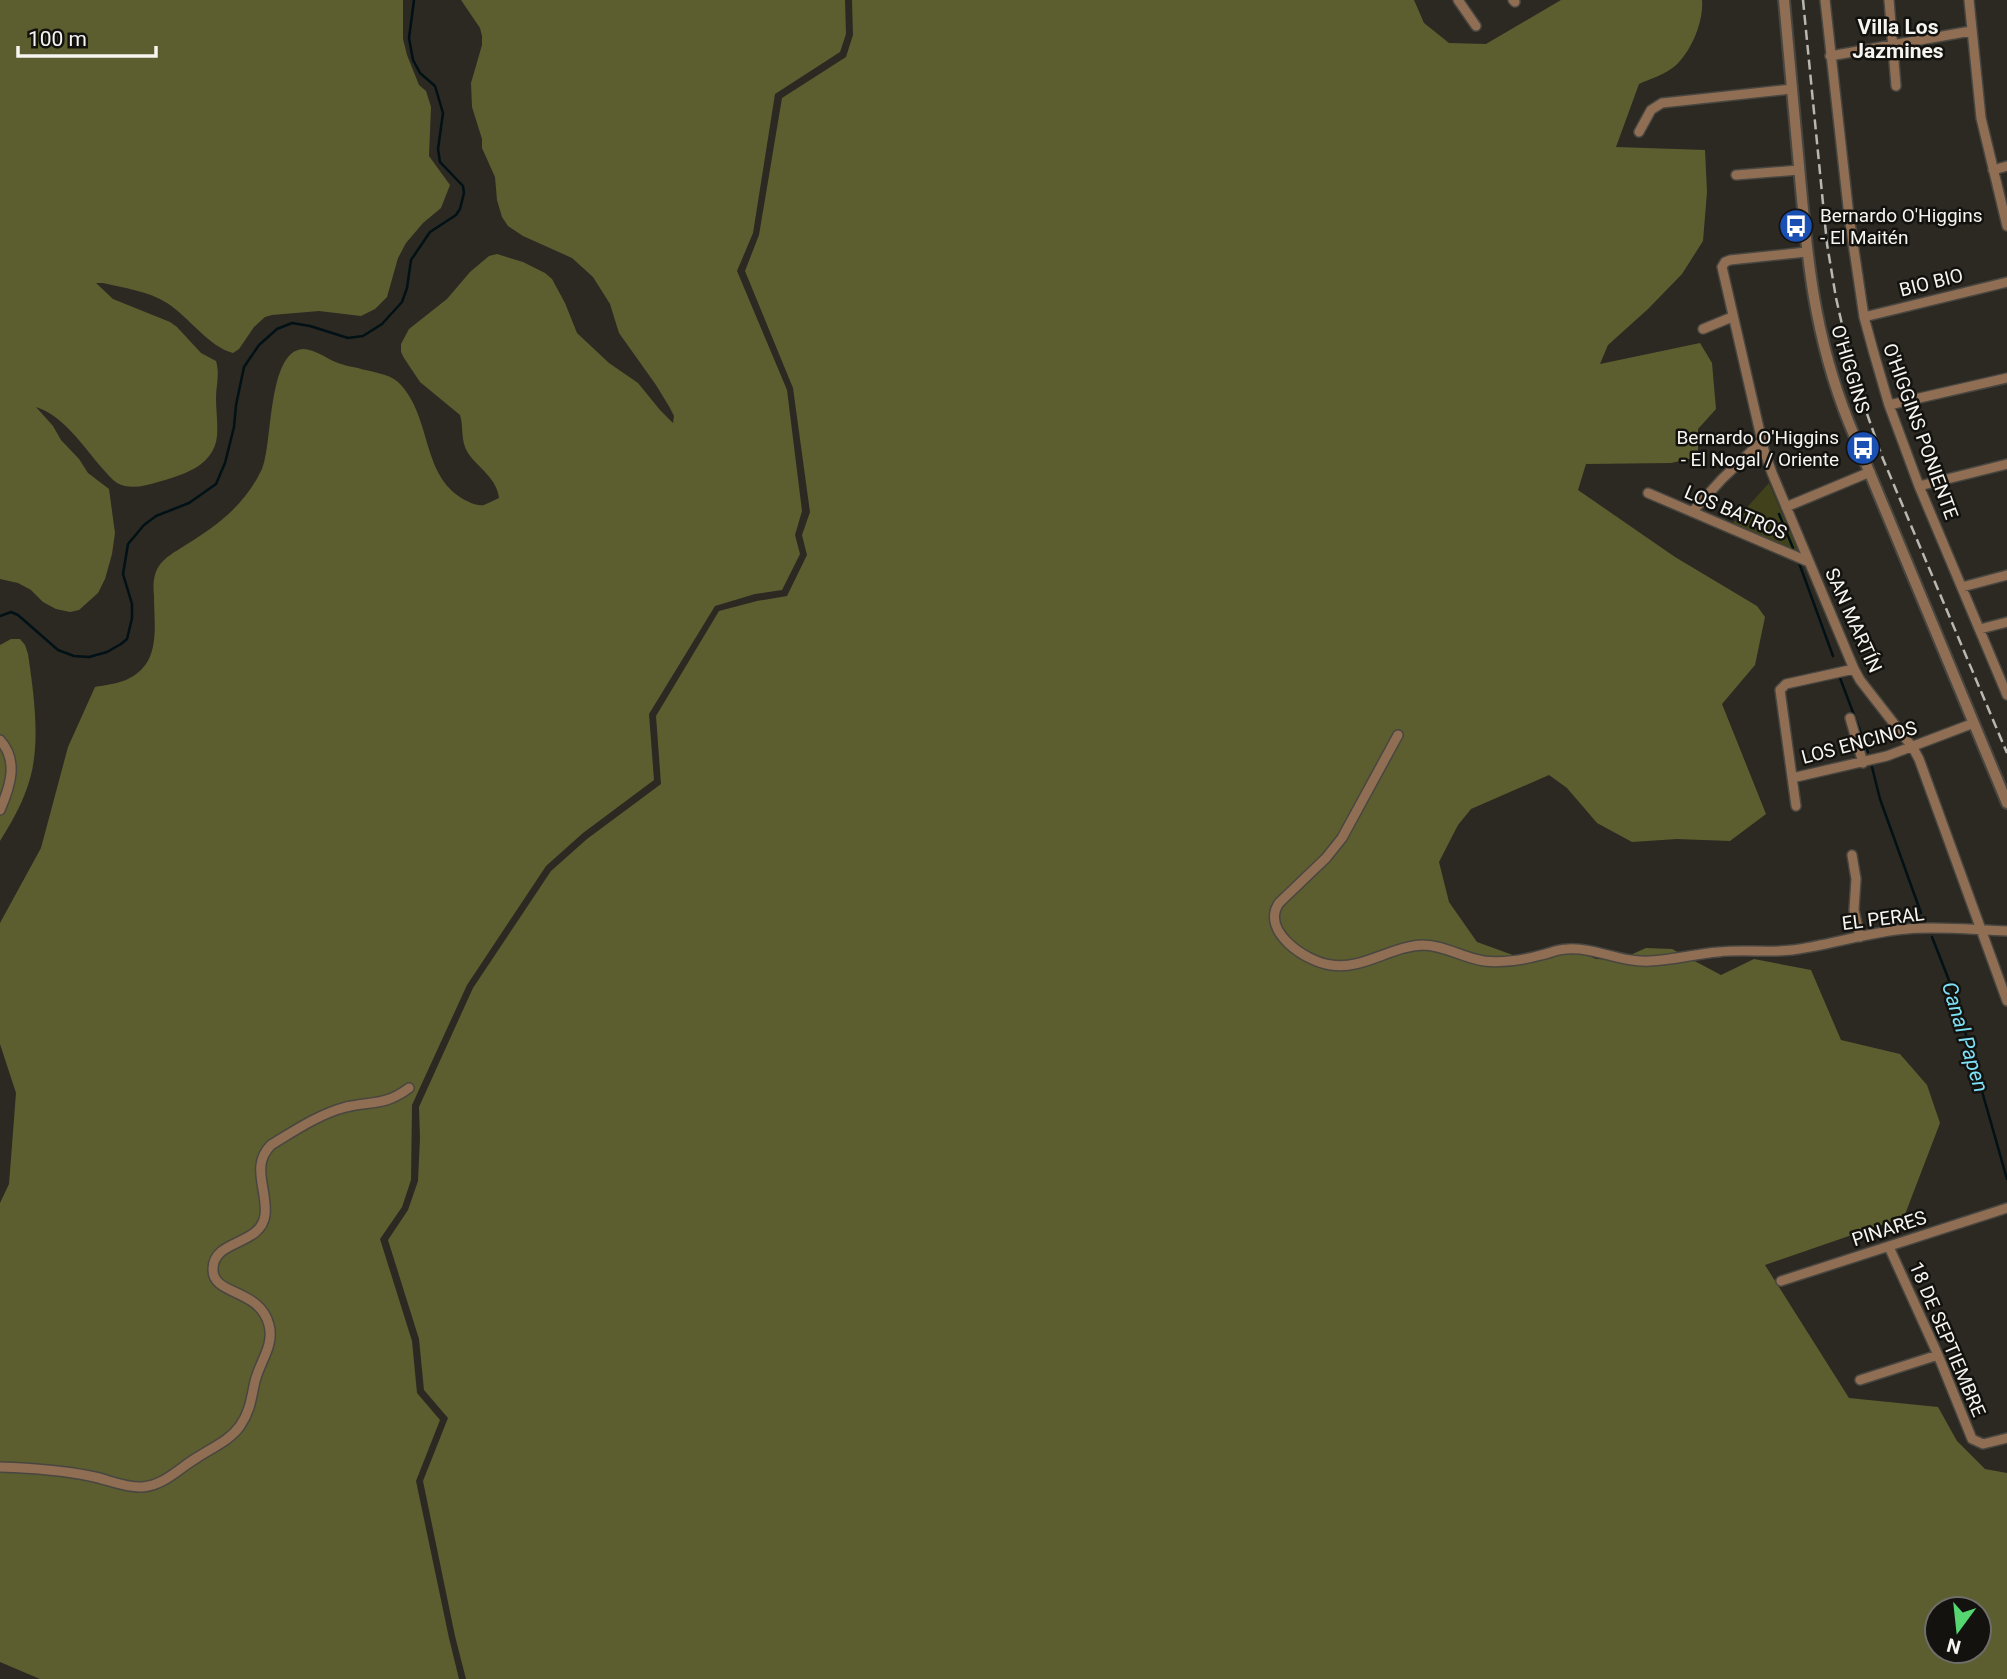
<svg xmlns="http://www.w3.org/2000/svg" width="2007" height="1679" font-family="Roboto,sans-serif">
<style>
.green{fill:#41421c}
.forest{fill:#5c5e2f;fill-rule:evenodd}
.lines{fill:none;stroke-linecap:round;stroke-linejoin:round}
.stream{stroke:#011115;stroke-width:2.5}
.minor-casing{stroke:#484640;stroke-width:12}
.tertiary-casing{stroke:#484640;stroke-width:14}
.minor{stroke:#8f6e53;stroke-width:9}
.tertiary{stroke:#8f6e53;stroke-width:10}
.rail{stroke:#b9b7b2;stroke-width:2.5;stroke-dasharray:10 5;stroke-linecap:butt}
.labels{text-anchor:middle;stroke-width:5;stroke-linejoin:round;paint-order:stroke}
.poi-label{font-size:19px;fill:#f7f5f1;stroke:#13120f;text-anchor:start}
.street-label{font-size:19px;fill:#f7f5f1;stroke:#13120f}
.neighbourhood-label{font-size:21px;font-weight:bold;fill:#f7f5f1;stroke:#13120f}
.water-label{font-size:21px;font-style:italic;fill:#7de1f6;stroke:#13120f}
</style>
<rect width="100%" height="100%" fill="#2c2923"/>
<path class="green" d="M1769,483l30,70 -3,1 -64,-30z"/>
<path class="forest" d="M0,0h403v39l4,16 12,30 7,6 5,16 -2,49 21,29 -9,23 -18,15 -17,20 -8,15 -11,39 -12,12 -14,7 -42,-5 -47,4 -7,2 -11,10 -15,22 -6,4c-24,-6 -44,-36 -66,-50 -18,-12 -44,-15 -64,-20h-7l17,16 57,23 7,5 24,26 15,8c4,13 0,25 0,37 0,12 2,25 1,38 -3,30 -34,39 -59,46 -13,4 -28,8 -41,1 -6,-4 -10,-10 -15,-15 -19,-22 -38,-52 -66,-61l17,19 8,14 18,19 9,14 21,16 6,44 -3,21 -7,25 -7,14 -19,17 -9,2 -14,-3 -13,-7 -12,-12 -13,-7 -18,-4z
M461,0h384l1,34 -6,18 -65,42 -22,139 -16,38 50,119 15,121 -7,24 5,19 -18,36 -27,4 -40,12 -66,108 5,66 -71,53 -37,33 -79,119 -55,120 -1,75 -9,27 -22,32 32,102 5,52 23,27 -24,61 33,157 10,41h-419l-40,-17v-459l9,-19 7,-91 -16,-49v-121l41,-75 27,-101 27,-60c10,-2 21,-3 31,-7 36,-16 28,-52 28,-84 -1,-10 -1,-21 5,-30 6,-9 16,-14 25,-20 33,-20 61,-41 78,-77 11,-24 5,-118 41,-120 12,0 24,10 35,14 6,2 13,4 20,5 12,4 30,5 40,14 36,35 21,97 71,120 4,2 10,4 15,3 5,-2 10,-5 15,-7 -2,-20 -21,-30 -31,-45 -8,-13 -4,-25 -8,-38l-40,-33 -16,-24 -3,-6v-8l8,-15 38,-30 23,-27 19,-16 8,-2 26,8 22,11 7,6 13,24 12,30 32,30 29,20 22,27 13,13 1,-7 -4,-8 -14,-23 -37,-52 -9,-29 -17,-27 -21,-19 -49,-22 -15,-10 -6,-9 -5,-17 -2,-23 -13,-29v-9l-10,-32 -1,-24 11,-38v-9l-2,-8z
M852,0h562l10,23 25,20 37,1 75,-44h141c2,21 -11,52 -27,66 -9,8 -25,13 -36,18l-23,63 89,3 2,42 -4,49 -21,33 -34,35 -40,36 -8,19 100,-21 12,20 4,46 -18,20v28l-27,6 -85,1 -8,26 97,67 82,49 8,11 -10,48 -33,39 44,110 -36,27 -53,-2 -45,3 -35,-19 -30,-35 -18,-13 -78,34 -13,16 -19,37 10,40 28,40 44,16 43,-12 32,13 23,1 27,-12 26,1 49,26 33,-16 57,11 30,70 59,14 27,31 13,38 -36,94 -139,48 84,133 89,9 19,34 28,28 22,4v206h-1541l-11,-43 -32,-155 25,-63 -24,-28 -5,-51 -31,-99 20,-30 10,-29 2,-43 -1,-31 54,-119 78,-117 36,-32 74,-55 -5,-68 63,-105 38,-10 30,-5 20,-41 -5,-20 8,-23 -17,-124 -48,-117 14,-36 23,-137 64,-41 7,-22zM1937,1609h42v42h-42z
M11,639h9l5,6 3,9c6,41 14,94 -1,134 -6,18 -17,37 -27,53v-196z"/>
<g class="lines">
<path class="stream" d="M1779,514l14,34
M1798,560l35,96
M0,616l11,-4 7,3 40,35 16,6 15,1 18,-5 14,-8 6,-5 5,-21v-14l-9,-30 5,-30 16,-19 12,-9 33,-13 27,-19 9,-21 9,-36 2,-22 8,-38 15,-22 18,-16 15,-6 18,3 38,12 15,-2 19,-12 20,-22 5,-14 4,-28 19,-28 26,-17 4,-6 4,-16 -1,-7 -23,-24 -2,-13 5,-36 -8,-27 -15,-13 -7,-13 -4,-22 5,-38
M1840,678l28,74
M1872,767l8,32 41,114
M1932,937l22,56 53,186"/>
<g class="minor-casing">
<path id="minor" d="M1458,0l18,26
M1513,0l2,2
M1825,0l24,216 15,101 9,33 16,55 30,81 88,209
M1889,0l7,86
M1969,0l12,118 26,108
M1830,56l141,-25
M1639,132l12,-22 11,-7 130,-14
M1993,170l14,-4
M1736,175l63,-5
M1806,252l-76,8 -5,2 -3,5 42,183 8,23 82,196 6,11 53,68 6,11 88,242
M1864,317l143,-35
M1703,329l29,-12
M1889,405l118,-27
M1919,486l88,-22
M1648,493l161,69
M1786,507l84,-35
M1692,512l30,-33 40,-38
M1962,587l45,-12
M1980,629l27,-7
M1850,718l13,45
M1398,735l-56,103 -16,20 -47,45c-19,28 27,59 52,62 32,5 60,-19 92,-20 21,0 40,13 61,16 19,2 39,-1 57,-6 9,-2 17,-6 26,-6 29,-2 54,14 83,12 23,-1 45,-7 68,-9 25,-3 49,1 74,-2 38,-5 76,-18 115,-21 32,-3 67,1 100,2
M0,740c19,21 10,47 0,70
M1792,778l95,-22 87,-33
M1796,806l-16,-116 6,-6 68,-15
M1852,855l4,24 -2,31 6,27
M1889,1247l49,108 34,84 11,5 24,-6
M1781,1281l226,-73
M1860,1380l78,-25
M0,1467c30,1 61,3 90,9 17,3 35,12 52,11 23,-2 37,-19 56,-30 15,-10 31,-16 42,-31 9,-13 11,-25 14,-40 3,-21 21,-39 15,-61 -9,-37 -57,-29 -56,-56 0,-30 48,-23 52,-54 3,-25 -15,-49 6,-70 23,-14 48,-31 75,-38 26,-6 39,-1 63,-19"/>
</g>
<g class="tertiary-casing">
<path id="tertiary" d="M1784,0c5,55 10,111 15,166 8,92 15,170 50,257l158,380"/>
</g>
<use href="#minor" class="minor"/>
<use href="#tertiary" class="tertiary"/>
<path class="rail" d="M1803,0l24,244 9,54 18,79 29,82 124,294"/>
</g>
<defs>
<g id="bus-disc" transform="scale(1.75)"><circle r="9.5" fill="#1a4fb4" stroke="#13120f"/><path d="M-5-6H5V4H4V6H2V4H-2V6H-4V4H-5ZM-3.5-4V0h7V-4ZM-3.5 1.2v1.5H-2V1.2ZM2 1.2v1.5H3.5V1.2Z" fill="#fff"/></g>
</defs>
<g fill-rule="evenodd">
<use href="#bus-disc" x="1796" y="226"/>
<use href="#bus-disc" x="1863" y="448"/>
</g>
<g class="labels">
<g class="poi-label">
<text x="1820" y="222">Bernardo O'Higgins<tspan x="1820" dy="22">- El Maitén</tspan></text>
<text x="1839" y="444" text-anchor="end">Bernardo O'Higgins<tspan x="1839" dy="22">- El Nogal / Oriente</tspan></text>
</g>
<g class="street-label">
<text transform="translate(1931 282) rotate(-14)" y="7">BIO BIO</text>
<text transform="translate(1851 369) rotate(73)" y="7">O'HIGGINS</text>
<text transform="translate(1921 431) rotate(70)" y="7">O'HIGGINS PONIENTE</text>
<text transform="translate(1736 512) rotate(23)" y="7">LOS BATROS</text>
<text transform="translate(1854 620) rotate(66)" y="7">SAN MARTÍN</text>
<text transform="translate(1859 742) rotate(-15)" y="7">LOS ENCINOS</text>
<text transform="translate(1883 918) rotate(-7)" y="7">EL PERAL</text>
<text transform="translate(1889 1228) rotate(-18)" y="7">PINARES</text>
<text transform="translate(1948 1339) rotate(67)" y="7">18 DE SEPTIEMBRE</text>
</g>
<g class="neighbourhood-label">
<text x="1898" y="34">Villa Los<tspan x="1898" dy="24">Jazmines</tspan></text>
</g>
<g class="water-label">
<text transform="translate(1965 1037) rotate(73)" y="7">Canal Papen</text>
</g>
</g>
<g transform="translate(1958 1630) rotate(195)"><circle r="33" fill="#13120f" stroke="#6e6d69" stroke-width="2"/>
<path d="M0-5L12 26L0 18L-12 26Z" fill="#55d671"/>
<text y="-10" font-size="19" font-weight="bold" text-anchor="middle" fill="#f7f5f1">N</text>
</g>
<path d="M18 46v10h138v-10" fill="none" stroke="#f7f5f1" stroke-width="3.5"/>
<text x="28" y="46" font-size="21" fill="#f7f5f1" stroke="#13120f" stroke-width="5" paint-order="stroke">100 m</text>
</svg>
